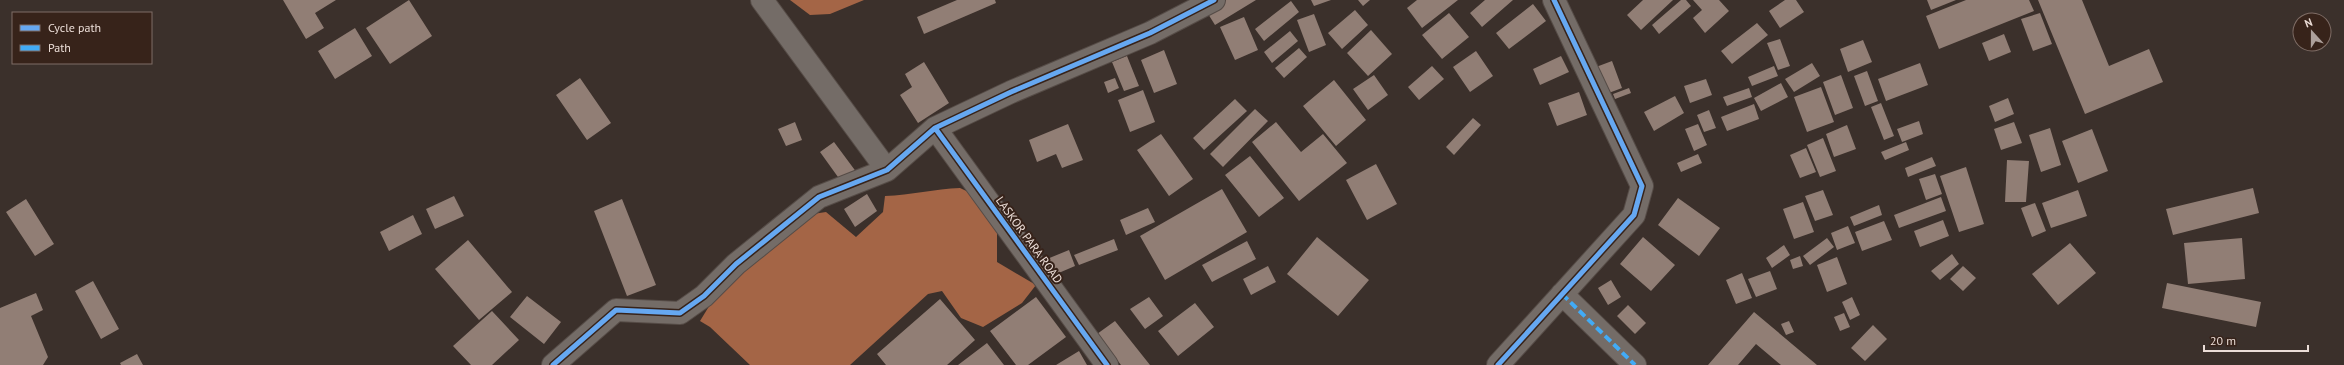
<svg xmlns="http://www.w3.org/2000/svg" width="2344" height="365" font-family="'PT Sans',sans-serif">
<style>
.water{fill:#a46546}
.building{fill:#917e75}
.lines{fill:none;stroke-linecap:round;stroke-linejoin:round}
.minor-casing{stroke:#564c47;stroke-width:24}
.minor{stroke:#746c67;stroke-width:22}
.quiet{stroke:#42abf6;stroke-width:4;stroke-dasharray:8 4;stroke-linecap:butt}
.cycleway-casing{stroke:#37231a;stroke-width:8}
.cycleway{stroke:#66a8f1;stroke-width:5}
.labels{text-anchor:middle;stroke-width:4;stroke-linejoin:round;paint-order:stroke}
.street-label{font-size:12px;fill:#ebddd7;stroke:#37231a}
</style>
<rect width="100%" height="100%" fill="#3b302b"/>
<path class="water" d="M790,0h74l-34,14 -20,1z
M960,188l17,8 20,28v38l39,23 -14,18 -39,24 -22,-9 -19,-27 -14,3 -78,71h-100l-40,-38 -10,-6 11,-18 16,-16 64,-58 22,-15 13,-2 30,25 27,-25 2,-16c26,-1 50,-7 75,-8z"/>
<path class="building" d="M283,0h53l-21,13 9,15 -18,11z
M409,0l23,36 -42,28 -24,-36z
M957,0h38l1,3 -72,31 -7,-17z
M1219,0h37l-41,25 -10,-16z
M1311,0h20l-17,6z
M1358,0h12l-7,6z
M1417,0h41l-36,28 -15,-20z
M1485,0h28l-31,27 -12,-14z
M1643,0h30l-32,30 -14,-15z
M1681,0h5l5,6 -32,28 -7,-9z
M1693,0h26l10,11 -24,22 -12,-15 9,-8z
M1785,0h11l8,12 -24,16 -11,-17z
M1927,0h29l-25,10z
M1966,0h63l5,11 -95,38 -13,-33z
M2038,0h44l27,66 40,-17 14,33 -78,32z
M1291,1l8,11 -35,29 -9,-12z
M1533,4l13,17 -37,28 -13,-16z
M1355,10l13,15 -26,24 -14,-16z
M1449,13l20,24 -27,22 -20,-24z
M2040,13l12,31 -19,7 -12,-32z
M1314,14l12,31 -17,7 -12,-32z
M1244,17l14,33 -23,10 -15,-33z
M1757,23l11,12 -36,29 -11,-13z
M355,28l17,28 -37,23 -17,-28z
M1371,30l21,24 -24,22 -21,-23z
M1290,31l8,10 -26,22 -8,-11z
M2004,34l7,18 -22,9 -7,-18z
M1780,39l10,27 -12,4 -11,-27z
M1863,40l9,22 -24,10 -8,-23z
M1299,48l8,9 -23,21 -9,-10z
M1164,50l13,34 -23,9 -13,-33z
M1476,51l17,25 -23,16 -17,-25z
M1127,56l12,30 -15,5 -12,-29z
M1561,56l8,16 -29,13 -7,-16z
M1612,61l10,27 -16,6 -10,-27z
M924,62l25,41 -31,20 -18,-28 12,-8 -7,-13z
M1812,63l8,13 -26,16 -9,-13z
M1920,63l8,22 -42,16 -8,-22z
M1432,66l12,13 -25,21 -11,-13z
M1774,66l4,10 -26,10 -4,-9z
M1867,71l11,30 -13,5 -11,-30z
M1374,75l14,20 -20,15 -15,-21z
M1841,75l12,33 -18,7 -12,-33z
M580,78l31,45 -24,17 -31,-45z
M1115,78l4,10 -11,5 -4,-11z
M1706,79l6,16 -22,8 -6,-17z
M1334,80l32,40 -30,26 -33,-40z
M1781,83l7,14 -27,14 -7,-13z
M1821,87l13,35 -27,10 -13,-35z
M1629,88l2,5 -16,6 -2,-5z
M1749,88l3,9 -25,9 -4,-9z
M1143,90l12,32 -25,10 -12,-32z
M1579,92l8,23 -30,11 -9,-23z
M1675,96l9,17 -30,18 -10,-19z
M2008,98l6,16 -19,8 -6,-16z
M1235,99l12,12 -43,39 -11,-12z
M1881,103l13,33 -10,4 -13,-33z
M1754,104l5,15 -32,12 -6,-14z
M1255,109l13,12 -45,46 -13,-13z
M1709,110l7,18 -12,4 -7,-17z
M1473,118l8,7 -27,30 -8,-8z
M1919,121l4,13 -21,8 -5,-13z
M795,122l7,18 -16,6 -8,-17z
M1276,122l25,30 22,-18 24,29 -48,38 -47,-59z
M2014,122l8,21 -21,7 -7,-21z
M1068,124l15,36 -21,8 -6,-14 -19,8 -8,-22z
M1698,124l9,21 -13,6 -9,-22z
M1847,125l9,24 -22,8 -8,-23z
M2050,128l11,37 -20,7 -12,-37z
M2092,129l16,42 -30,12 -16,-42z
M1161,134l32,45 -24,17 -32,-46z
M1823,138l13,33 -16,6 -13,-32z
M834,142l23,31 -14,11 -23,-32z
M1906,142l3,8 -24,10 -4,-8z
M1806,148l10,24 -16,6 -10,-23z
M1698,154l4,9 -21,9 -4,-9z
M1250,156l34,42 -25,19 -34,-42z
M1932,157l4,9 -28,11 -3,-9z
M2007,160l22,1 -3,41h-21z
M1376,164l21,40 -30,16 -21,-40z
M1966,167l18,57 -25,8 -19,-56z
M1935,174l7,20 -16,6 -7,-21z
M2253,188l6,25 -86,22 -7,-26z
M1222,189l25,43 -82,48 -25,-44z
M1823,190l10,25 -18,6 -10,-25z
M2078,190l9,26 -36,12 -9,-25z
M867,194l10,17 -22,16 -11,-18z
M454,196l10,20 -29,13 -9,-20z
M1941,197l5,14 -47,17 -5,-13z
M1678,198l42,30 -21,28 -41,-31z
M26,199l28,45 -19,12 -29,-44z
M622,199l34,86 -29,11 -33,-85z
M1803,202l11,30 -20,7 -11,-30z
M2035,203l11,28 -14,6 -11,-29z
M1879,205l3,10 -28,11 -4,-9z
M1148,208l7,14 -29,13 -6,-15z
M413,215l9,19 -33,17 -9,-19z
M1943,220l6,16 -29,11 -6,-16z
M1884,221l8,19 -30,11 -7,-19z
M1848,226l7,17 -18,7 -6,-17z
M1317,237l52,43 -31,36 -51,-42z
M1643,237l32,28 -24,26 -31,-27z
M1827,238l7,9 -24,18 -7,-9z
M2242,238l3,41 -57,5 -4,-41z
M1114,239l4,11 -39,15 -5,-10z
M468,240l44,52 -33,28 -44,-51z
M1247,241l9,18 -44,23 -10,-17z
M2070,243l26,30 -38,32 -26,-31z
M1784,245l6,10 -18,13 -6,-10z
M1069,250l6,16 -21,9 -7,-16z
M1952,254l7,10 -19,16 -9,-9z
M1800,256l3,10 -10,3 -3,-9z
M1837,257l10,27 -20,8 -10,-27z
M1268,266l8,16 -25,13 -8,-16z
M1963,266l13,12 -13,13 -13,-12z
M1770,271l7,18 -21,8 -8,-18z
M1742,273l10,25 -16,6 -10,-24z
M1611,280l10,17 -13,8 -10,-17z
M93,281l26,48 -18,10 -26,-48z
M2167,283l94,19 -5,25 -94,-19z
M36,293l7,17 -12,6 17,41 -5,8h-43v-57z
M527,296l34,26 -17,22 -34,-27z
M1036,297l30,40 -38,28h-12l-26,-34z
M1149,297l14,19 -18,13 -15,-20z
M1852,297l8,18 -10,5 -8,-18z
M940,299l35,41 -28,25h-61l-9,-11z
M1195,303l19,24 -36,29 -20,-25z
M1628,305l18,18 -11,11 -18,-18z
M492,311l27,29 -27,25h-21l-18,-19z
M1754,312l63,53h-36l-25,-21 -18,21h-30z
M1844,313l6,14 -10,4 -6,-14z
M1115,321l35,44h-29l-24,-31z
M1789,321l5,11 -8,3 -5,-11z
M1873,325l14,14 -22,22 -14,-13z
M987,343l17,22h-46z
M1079,351l8,14h-31z
M137,354l6,11h-22l-1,-2z"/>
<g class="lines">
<g class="minor-casing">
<path id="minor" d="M762,0l125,170
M935,128l172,237
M1562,294l73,71
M553,365l63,-55 64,3 24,-17 32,-32 83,-67 68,-27 48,-42 76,-36 139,-59 64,-33
M1498,365l136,-150 8,-29 -88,-186"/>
</g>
<use href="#minor" class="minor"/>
<path class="quiet" d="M1562,294l73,71"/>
<g class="cycleway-casing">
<path id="cycleway" d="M935,128l172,237
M553,365l63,-55 64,3 24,-17 32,-32 83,-67 68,-27 48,-42 76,-36 139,-59 64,-33
M1498,365l136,-150 8,-29 -88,-186"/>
</g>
<use href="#cycleway" class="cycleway"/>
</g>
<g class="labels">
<g class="street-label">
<text transform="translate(1029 240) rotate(54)" y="4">LASKOR PARA ROAD</text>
</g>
</g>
<rect x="12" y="12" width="140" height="52" fill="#37231a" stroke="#7f6d66"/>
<rect x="20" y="25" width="20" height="6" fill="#66a8f1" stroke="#7f6d66"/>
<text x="48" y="32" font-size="12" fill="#ebddd7">Cycle path</text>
<rect x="20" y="45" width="20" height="6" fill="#42abf6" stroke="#7f6d66"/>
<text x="48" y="52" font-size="12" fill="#ebddd7">Path</text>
<g transform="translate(2312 32) rotate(339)"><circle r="19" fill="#37231a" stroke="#7f6d66"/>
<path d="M0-3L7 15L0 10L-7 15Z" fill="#ada09b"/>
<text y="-6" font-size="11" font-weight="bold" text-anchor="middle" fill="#ebddd7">N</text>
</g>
<path d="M2204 345v6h104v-6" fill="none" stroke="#ebddd7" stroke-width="2"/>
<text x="2210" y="345" font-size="12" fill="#ebddd7" stroke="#37231a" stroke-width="3" paint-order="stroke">20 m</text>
</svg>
